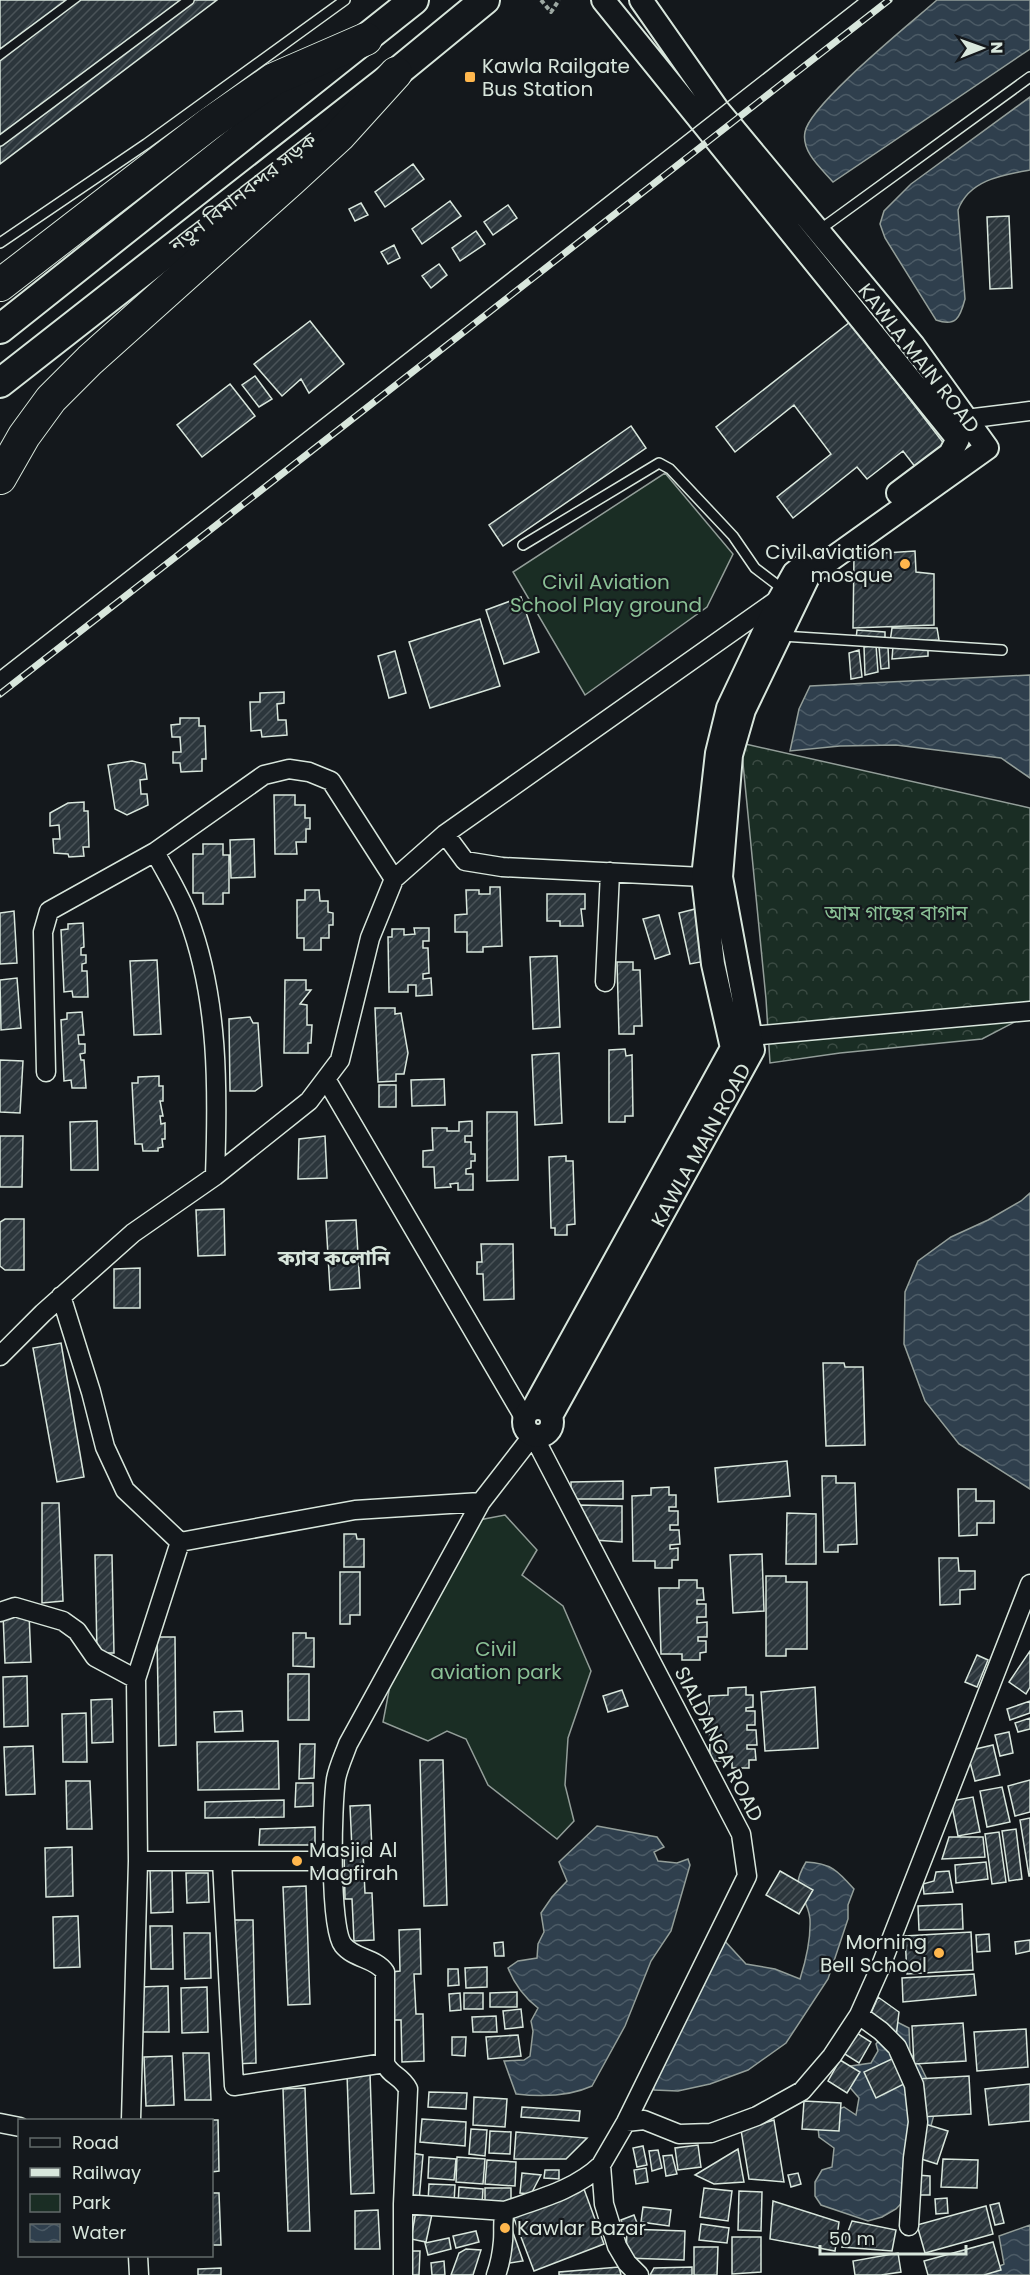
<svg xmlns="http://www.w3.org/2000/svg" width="1030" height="2275" font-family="Poppins,'Noto Sans Bengali',sans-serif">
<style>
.forest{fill:url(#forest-crowns);stroke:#939e99;stroke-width:1.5}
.park{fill:#1a2d24;stroke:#939e99;stroke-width:1.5}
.water{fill:url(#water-waves);stroke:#939e99;stroke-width:1.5}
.building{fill:url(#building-hatch);stroke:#d8e6dc;stroke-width:1.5}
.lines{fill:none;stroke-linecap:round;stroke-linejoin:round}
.service-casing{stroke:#d8e6dc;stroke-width:12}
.minor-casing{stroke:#d8e6dc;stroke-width:21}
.tertiary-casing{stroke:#d8e6dc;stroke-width:26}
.trunk-casing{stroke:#d8e6dc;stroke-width:32}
.motorway-casing{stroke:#d8e6dc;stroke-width:34}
.path{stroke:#9da8a2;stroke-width:4;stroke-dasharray:4.5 3;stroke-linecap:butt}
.service{stroke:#14181c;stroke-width:9}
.minor{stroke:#14181c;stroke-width:18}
.tertiary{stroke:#14181c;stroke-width:22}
.trunk{stroke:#14181c;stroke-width:28}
.motorway{stroke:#14181c;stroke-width:32}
.tram{stroke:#d8e6dc;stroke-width:1.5}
.rail-casing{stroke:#d8e6dc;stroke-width:7}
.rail{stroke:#14181c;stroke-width:4.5;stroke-dasharray:14;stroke-linecap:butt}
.poi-dot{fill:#ffb74d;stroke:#14181c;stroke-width:2}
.labels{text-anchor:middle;stroke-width:4.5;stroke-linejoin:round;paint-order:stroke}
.poi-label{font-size:20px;fill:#d8e6dc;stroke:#14181c;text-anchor:start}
.street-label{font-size:20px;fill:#d8e6dc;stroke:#14181c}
.park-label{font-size:20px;fill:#8ac095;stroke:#14181c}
.neighbourhood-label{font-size:21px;font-weight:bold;fill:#d8e6dc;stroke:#14181c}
</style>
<defs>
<pattern id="forest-crowns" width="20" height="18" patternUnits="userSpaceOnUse" patternTransform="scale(1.5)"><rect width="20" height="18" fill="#1a2d24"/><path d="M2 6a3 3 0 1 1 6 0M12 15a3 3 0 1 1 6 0" fill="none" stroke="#3b4b43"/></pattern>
<pattern id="water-waves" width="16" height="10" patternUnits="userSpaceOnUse" patternTransform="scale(1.5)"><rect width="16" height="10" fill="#2f3f4d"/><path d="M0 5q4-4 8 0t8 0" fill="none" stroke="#4c5b66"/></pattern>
<pattern id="building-hatch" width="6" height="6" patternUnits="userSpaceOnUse" patternTransform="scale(1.5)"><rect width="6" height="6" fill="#2c363c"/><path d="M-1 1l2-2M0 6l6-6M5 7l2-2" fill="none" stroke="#4a5358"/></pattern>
</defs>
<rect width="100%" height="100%" fill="#14181c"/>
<path class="forest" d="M741,743l289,65v206l-48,25 -142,14 -70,10 -4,-64z"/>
<path class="park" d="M665,473l68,81 -26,53 -122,88 -72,-123z
M505,1515l32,35 -15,25 41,31 28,65 -23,67 -3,47 9,36 -17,18 -69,-54 -22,-46 -19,-8 -19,10 -45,-19 9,-47 87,-155z"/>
<path class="water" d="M937,0h93v49l-197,133c-11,-13 -32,-30 -28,-50 5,-28 106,-109 132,-132z
M1030,97v73c-28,5 -61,10 -72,40l7,89c-5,19 -9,28 -29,21l-51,-82 -5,-14 4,-13 27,-27z
M1030,675v103l-29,-20 -105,-13 -56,1 -50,5 9,-42 11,-23z
M1030,1193v296l-71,-45 -34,-43 -21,-57 1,-52 13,-31 33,-24 37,-17 33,-19z
M597,1826l60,11 7,10 -10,5 4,9 19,2 11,-4 2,6 -19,66 -20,30 -26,65 -33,60c-24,11 -51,11 -76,8l-12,-33 20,-1 6,-4 3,-25 -2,-10 7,-13c-13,-10 -24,-25 -30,-40l10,-7 19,-3 1,-14 6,-12 -3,-19 11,-16 15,-16 -8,-19z
M806,1862c25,1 32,9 48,27l-6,16v14l-20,60 -42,64 -38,27 -38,14 -32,7 -24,-1 -3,-23 7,-32 22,-30 42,-67 24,26 29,5 25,10c6,-19 11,-40 10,-60 -3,-28 -23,-25 -4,-57z
M897,2022l12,6 1,25 11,14 12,25 2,19 -22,80 -17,18 -14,8 -14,4 -47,-16 -6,-9v-14l7,-12 10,-3 2,-19 -15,-11 -2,-20 27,-10 12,8 3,-17 -13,-15 -2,-16 27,-4 7,-12 -2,-7 14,-17z
M1030,2225v50h-48l22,-11 -5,-28z"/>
<path class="building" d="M0,0h66l-66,49z
M81,0h136l-217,164v-103z
M413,164l11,15 -39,28 -10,-15z
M450,201l11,15 -39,28 -10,-15z
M361,203l7,12 -13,6 -6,-12z
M508,205l9,13 -24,17 -9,-13z
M1009,216l3,72 -22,1 -3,-72z
M476,231l9,13 -25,17 -8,-13z
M394,245l6,13 -12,6 -7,-12z
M439,264l8,11 -16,13 -9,-12z
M310,321l34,43 -35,29 -8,-14 -19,17 -28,-32z
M850,322l95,123 -29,23 -13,-17 -36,28 -10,-12 -64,51 -16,-21 54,-43 -37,-49 -59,47 -19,-25z
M255,376l17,23 -13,8 -17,-22z
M230,384l25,32 -53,41 -25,-32z
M631,426l15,22 -143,98 -14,-21z
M915,551l1,21 18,2v51l-81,3 1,-73z
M521,597l18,55 -35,12 -18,-54z
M480,619l20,67 -70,22 -21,-66z
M892,628h45l2,12 -49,2z
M857,630l28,2v8l-29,-1z
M928,644v12l-36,3 1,-13z
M876,645l2,27 -13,3 -1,-28z
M879,647h9l1,21 -8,1z
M859,650l3,27 -11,2 -2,-26z
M395,651l11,42 -17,5 -11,-42z
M284,692v11l-7,1 1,16h8l1,15 -25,2 -1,-7 -10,1 -1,-29h10v-9z
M180,718h19v8h6l1,33h-4v12l-21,1 -1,-9h-7v-11h8l-1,-15h-8l-1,-12 9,-1z
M132,761l13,3 2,15 -7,1 1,14h6l1,11 -21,10 -12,-6 -7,-44z
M274,795h21v10h10v13h5v11h-4v13h-10l1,12h-22z
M84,802v9h4l1,36h-6l1,9 -15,1 -1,-3 -14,-1 -1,-14h7l-1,-14 -9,1v-13l18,-10z
M254,839l1,38 -24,1 -1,-38z
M203,844h20v11h6v38h-6v11h-20v-11h-10v-39h10z
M490,887h10l2,59 -19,1v5h-16v-20h-12v-17l12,-1 -1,-24h13v4h11z
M305,890h14l1,11h8v11l5,1v12h-4v13h-8v12h-17v-12h-7v-38h8z
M547,894h38v15h-4l2,17h-23v-5h-13z
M695,909l11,52 -16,3 -11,-51z
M14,911l3,52 -17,1v-51z
M659,915l11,39 -15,5 -12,-40z
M83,923l1,24 -3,1v7h5v8l-4,1v7h5l1,26h-15l-1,-6 -8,1 -3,-62 7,-1v-5z
M414,928h15v13h-6v7h5l1,25 -6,1v5l8,-1 1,17 -16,1v-11h-8v7h-19l-1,-55h4v-8h12v6l11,-1z
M557,956l3,71 -27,2 -3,-72z
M157,960l4,74 -27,1 -4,-74z
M617,962h16v8h7l2,56h-8v8h-15z
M17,978l4,50 -20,2 -1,-50z
M285,980h21v10h5l-11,14 7,1v20h5l-1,18h-3v10h-24z
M375,1008h20v6l6,-1 7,40 -4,21h-8v7l-18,1z
M82,1012l2,23h-6l1,9h6v9l-5,1 1,6h3l2,28h-14l-1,-8 -7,1 -3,-61 6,-1v-6z
M250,1017l3,6h5l4,63 -7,5h-25l-1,-72z
M625,1049l1,7 6,-1 1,61h-8v6h-16v-72z
M559,1053l3,70 -27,2 -3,-70z
M0,1060l23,1 -3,52 -20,-1z
M159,1076v10h4v15h-3l3,15h-3l1,8 4,-1v16h-3l1,8 -5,1v3h-15l-1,-7h-7l-3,-61h6v-6z
M444,1079l1,26 -33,1 -1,-26z
M379,1085h17v22h-17z
M487,1112h30l1,68 -31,1z
M97,1121l1,49h-27l-1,-48z
M472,1121v15h-7v6h6v12h4v7h-4v7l-5,1v5h7v16h-15v-7l-8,1 1,3 -16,1 -1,-21h-11v-16l10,-1 -1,-22h15v3h12v-9z
M0,1136h23l-1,51h-22z
M325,1136l2,42 -29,1 1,-40z
M566,1156v5h7l2,63 -8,1v10h-12v-7h-4l-2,-71z
M224,1209l1,46 -27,1 -2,-46z
M5,1219h19v51h-19l-5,-4v-44z
M356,1220l4,68 -30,2 -4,-69z
M481,1244h32l1,55 -30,1 -1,-26h-6v-12h5z
M140,1268v40h-26v-39z
M61,1343l23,134 -27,5 -24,-134z
M823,1363h21l1,4h18l2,78 -39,1z
M787,1461l3,35 -72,6 -3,-34z
M822,1476h14v7h19l2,61 -19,1v7h-14z
M623,1481v18h-52v-17z
M669,1487v8h7v12h-7v4h9v14h-8v5h9l1,14 -10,1v4l8,-1v12h-6v8h-17v-7h-22l-1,-65 19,-1v-7z
M958,1489h18v12h18v22h-17v12l-18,1z
M42,1503h17l4,98 -21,2z
M579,1505l43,1v36l-28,-2z
M787,1513l29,1v50h-30z
M344,1534h12l1,5h7v28h-20z
M762,1554l2,57 -31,2 -3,-58z
M95,1555h17l2,98h-17z
M939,1558h19l1,13h16v18l-15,1v14l-20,1z
M340,1572h20v43h-10v9h-10z
M766,1576h20v6h21v67h-21v7h-20z
M679,1580h18v8h6l1,12h-7v4h9v13h-9v6l10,-1v15h-9v4h8v11l-6,1v7h-18v-6h-21l-2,-66h20z
M29,1613l2,49 -26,1 -2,-49z
M293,1633h13v5h8v29l-21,-1z
M157,1637h18l1,108 -17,1z
M1030,1651v36l-4,7 -17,-12z
M977,1655l11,5 -11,27 -12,-5z
M288,1674h21v46h-21z
M27,1676l1,50 -24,1 -1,-50z
M746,1687v8h7v12l-7,1v3h9v14h-8v5h9l1,15h-10v4h8l1,11h-7v8h-17v-7h-22l-1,-65 19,-1v-7z
M815,1687l3,61 -53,3 -4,-59z
M622,1690l6,16 -20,6 -5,-16z
M112,1699l1,43 -21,1 -1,-43z
M1030,1701v12l-20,7 -3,-11z
M242,1711l1,20 -28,1 -1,-20z
M86,1713l1,49h-24l-1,-48z
M1030,1718v11l-12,3 -3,-9z
M1009,1732l4,21 -13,3 -5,-21z
M278,1741l1,48 -81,1 -1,-48z
M300,1744h15l-1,34 -15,1z
M993,1745l7,30 -25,6 -8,-30z
M33,1746l2,48 -29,1 -2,-48z
M420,1760h23l4,145 -23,1z
M1030,1780v32l-15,4 -7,-30z
M66,1781h24l2,48h-25z
M296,1783h17v23l-18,1z
M1002,1787l8,35 -23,5 -7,-36z
M973,1797l7,35 -22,4 -7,-35z
M284,1800v17l-79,1v-16z
M370,1805l2,46 -9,1 2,41h7l2,47 -20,1 -2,-42h-7l-1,-49h8l-2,-44z
M1030,1818v58h-1l-9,-56z
M315,1827v18h-56l1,-16z
M1016,1829l6,50 -13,2 -7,-50z
M999,1832l7,50 -14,2 -7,-50z
M949,1837h34l2,20 -43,2z
M72,1847l1,49 -27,1 -1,-49z
M986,1862l2,17 -32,4 -1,-18z
M172,1867l1,45 -22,1 -1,-45z
M780,1871l33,19 -14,24 -33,-19z
M949,1871l4,21 -29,2 -1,-10 11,-3 2,-9z
M186,1873h22l1,29 -22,1z
M306,1886l4,118 -22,1 -5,-118z
M962,1904l1,25 -44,1 -1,-24z
M78,1916l2,51 -26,1 -1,-51z
M231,1920h22l3,143 -22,1z
M150,1926h22l1,43h-22z
M420,1929l1,45h-7l2,40h7l1,47 -22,1 -1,-42h-8l-2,-48 9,-1 -1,-41z
M971,1932l2,38 -66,4 -2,-38z
M184,1933h26l1,45 -26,1z
M989,1934l1,17 -13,1 -1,-17z
M1030,1940v11l-14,3 -1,-12z
M503,1942l1,14h-9l-1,-13z
M487,1967v20l-21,1 -1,-20z
M448,1969h10l1,16 -11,1z
M974,1974l2,21 -73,7 -1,-24z
M168,1986l1,46h-28l-1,-45z
M207,1987l1,45 -26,1 -1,-45z
M517,1992v15h-27v-14z
M460,1993l1,17 -11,1 -1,-17z
M464,1993h19v16h-19z
M878,1997l21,15 -3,25 -28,-17z
M521,2009l2,18 -18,2 -2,-18z
M496,2016l1,16h-24l-1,-15z
M963,2023l3,38 -52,3 -2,-38z
M1026,2029l2,38 -51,4 -3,-39z
M852,2030l19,12 -12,21 -19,-12z
M518,2035l3,21 -33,3 -2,-22z
M452,2037h14l-1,19 -13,-1z
M183,2053h26l2,47h-26z
M172,2056l2,49 -28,1 -2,-49z
M896,2057l12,25 -32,16 -12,-26z
M840,2060l20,12 -13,21 -19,-12z
M370,2073l4,120 -23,1 -4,-120z
M969,2076l2,38 -51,3 -3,-38z
M1030,2084v37l-41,4 -4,-36z
M305,2088l5,143h-22l-5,-142z
M429,2092l38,1 -1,16 -38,-2z
M474,2097l33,2 -2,28 -32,-2z
M804,2101l37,2 -2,28 -37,-2z
M522,2107l58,4 -1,10 -58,-4z
M422,2119l44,3 -1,24 -45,-4z
M199,2120h19l1,51 -7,1v-52z
M774,2120l10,62 -35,-3 -8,-49z
M925,2124l23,7 -11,33 -22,-7z
M471,2129l16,1 -2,26 -16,-2z
M490,2131l21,1 -1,22 -21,-1z
M516,2132l71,6 -21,21h-52z
M698,2145l3,22 -23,3 -3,-22z
M643,2146l4,19 -10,2 -4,-19z
M738,2149l6,33 -30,2 -19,-9z
M658,2150l4,18 -10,3 -3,-20z
M411,2153l12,2 -4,46 -9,-3z
M672,2155l5,19 -11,2 -3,-20z
M429,2157l27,2 -2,21 -26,-2z
M457,2157l28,2 -2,25 -27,-2z
M943,2159l35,1 -1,28 -36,-1z
M487,2160l29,2 -1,24 -30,-2z
M646,2168l2,14 -12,2 -2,-14z
M545,2170h14v9l-15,-1z
M522,2173l19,2 -10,19 -11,-1z
M798,2173l3,11 -10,3 -3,-12z
M916,2175l14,1v19h-15z
M429,2184l26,1 -1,18 -26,-1z
M459,2187l24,2 -1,15 -24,-1z
M485,2188h26v15l-26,-1z
M704,2188l28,3 -4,30 -28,-4z
M584,2189l20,55 -70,27 -21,-55z
M739,2191l23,1 -1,39 -23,-1z
M212,2193h7l2,52h-9z
M947,2198l1,15 -12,1 -1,-15z
M773,2201l66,21 -4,29 -65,-12z
M999,2203l5,20 -9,2 -5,-20z
M986,2206l7,28 -68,19 -8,-28z
M643,2207l28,3 -2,16 -28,-4z
M378,2210l2,39h-25v-38z
M416,2211l16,3 -6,28 -15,-3z
M634,2215l3,8 -13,5 -3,-8z
M852,2221l44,9 -4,21 -50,-4z
M510,2224l13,37 -26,4z
M701,2224l28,4 -2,15 -28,-3z
M627,2229l58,2 -1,29 -58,-2z
M476,2231l3,11 -23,6 -3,-12z
M732,2237h29v35l-29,2z
M449,2238l2,11 -23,6 -3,-12z
M993,2242l8,28 -17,5h-56l-4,-14z
M694,2247h24l-1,28h-23z
M466,2249l15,1 -8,25h-22l8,-22z
M406,2251h14l-1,24h-14z
M898,2253l3,19 -20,3h-26l-2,-14z
M444,2261l1,14h-13l-1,-12z
M619,2267l2,8h-62v-3z
M692,2267v8h-42l4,-7z
M221,2268v7h-23v-6z"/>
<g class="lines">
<g class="service-casing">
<path id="service" d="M0,141l189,-141
M818,231l212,-154
M0,243l146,-99 199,-144
M523,545l136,-82 11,6 63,67 22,32 29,22
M782,636l220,14"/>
</g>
<g class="minor-casing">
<path id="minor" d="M966,419l64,-8
M445,834l20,27 37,6 201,10
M605,982l5,-110
M750,1036l280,-25
M46,1072l-3,-140 6,-21
M326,1079l199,340
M215,1176c3,-86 4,-177 -27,-259 -8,-22 -22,-44 -33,-65l-106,59 106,-59 109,-77 25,-6 20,3 22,9 63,98
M61,1296l30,96 14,55 20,43 55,52
M0,1356l43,-43 90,-80 82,-57 94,-75 31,-41 30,-122 24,-59 51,-45 335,-236
M0,1612l15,-5 48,14 14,10 18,26 41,22
M222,1861l12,225 151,-23v-91c-9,-14 -31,-13 -42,-27 -14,-18 -11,-140 -7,-166 2,-11 8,-24 12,-35l133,-242
M331,1861h-193l-2,-182 44,-137 175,-32 126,-8 52,-67 208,399 6,42 -121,246 -25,43 3,39 13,42 10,17 12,12
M859,2015l22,16 16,16 17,38 4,37 -5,36 -4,68
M385,2063c5,13 16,12 23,26l-5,115v71
M131,2120l7,-259
M626,2122l18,-2 35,14 32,-1 46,-17 45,-25 30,-35 27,-41 21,-47 150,-384
M0,2123l20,4
M403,2204l102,7
M138,2256l1,19
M496,2275c4,-11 6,-22 7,-34 1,-11 -1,-20 2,-30 33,-12 70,-21 96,-46"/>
</g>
<g class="tertiary-casing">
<path id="tertiary" d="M603,0l355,439 -8,15 -52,39
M524 1422a14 14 0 1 1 28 0a14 14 0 1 1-28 0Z
M533,1409l199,-361 -19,-84 -10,-87 14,-124 11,-45 52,-110 14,-25 9,-7
M551,1416l202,-366 -32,-173 10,-122 13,-45 65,-135 178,-127 -74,-103 -195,-235 -77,-110"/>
</g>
<g class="trunk-casing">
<path id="trunk" d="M0,329l414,-329
M0,383l396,-310 89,-73"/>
</g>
<g class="motorway-casing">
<path id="motorway" d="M0,285l209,-161 65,-45 92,-40
M0,478l24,-42 27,-37 39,-39 201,-180 48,-44 57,-63"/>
</g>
<path class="path" d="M541,0l10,12 8,-12"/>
<use href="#service" class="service"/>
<use href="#minor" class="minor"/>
<use href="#tertiary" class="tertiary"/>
<use href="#trunk" class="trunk"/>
<use href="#motorway" class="motorway"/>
<path class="tram" d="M0,670l858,-670"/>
<g class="rail-casing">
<path id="rail" d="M0,694l889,-694"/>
</g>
<use href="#rail" class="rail"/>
</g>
<g class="poi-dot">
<rect x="464" y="71" width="12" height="12" rx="3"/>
<circle cx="905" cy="564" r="6"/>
<circle cx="297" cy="1861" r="6"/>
<circle cx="939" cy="1953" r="6"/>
<circle cx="505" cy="2228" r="6"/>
</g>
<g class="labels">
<g class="poi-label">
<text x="482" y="73">Kawla Railgate<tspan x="482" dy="23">Bus Station</tspan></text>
<text x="893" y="559" text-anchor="end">Civil aviation<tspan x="893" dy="23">mosque</tspan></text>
<text x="309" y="1857">Masjid Al<tspan x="309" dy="23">Magfirah</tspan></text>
<text x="927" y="1949" text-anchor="end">Morning<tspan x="927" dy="23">Bell School</tspan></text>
<text x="517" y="2235">Kawlar Bazar</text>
</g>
<g class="street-label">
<text transform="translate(243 192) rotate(-38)" y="7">নতুন বিমানবন্দর সড়ক</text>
<text transform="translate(919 358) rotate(52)" y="7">KAWLA MAIN ROAD</text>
<text transform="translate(701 1145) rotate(-61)" y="7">KAWLA MAIN ROAD</text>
<text transform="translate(719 1744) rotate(63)" y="7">SIALDANGA ROAD</text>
</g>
<g class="park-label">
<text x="606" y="589">Civil Aviation<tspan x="606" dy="23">School Play ground</tspan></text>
<text x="896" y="920">আম গাছের বাগান</text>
<text x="496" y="1656">Civil<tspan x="496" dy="23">aviation park</tspan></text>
</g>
<g class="neighbourhood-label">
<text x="334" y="1265">ক্যাব কলোনি</text>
</g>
</g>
<rect x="18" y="2119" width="195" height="138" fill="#14181c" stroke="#626a69" stroke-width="1.5"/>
<rect x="30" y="2138" width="30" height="9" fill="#14181c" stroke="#626a69" stroke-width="1.5"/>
<text x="72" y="2149" font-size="18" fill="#d8e6dc">Road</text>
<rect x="30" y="2168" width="30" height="9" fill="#d8e6dc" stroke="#626a69" stroke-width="1.5"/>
<text x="72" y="2179" font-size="18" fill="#d8e6dc">Railway</text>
<rect x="30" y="2194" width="30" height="18" fill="#1a2d24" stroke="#626a69" stroke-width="1.5"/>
<text x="72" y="2209" font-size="18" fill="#d8e6dc">Park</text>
<rect x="30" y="2224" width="30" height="18" fill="url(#water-waves)" stroke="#626a69" stroke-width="1.5"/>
<text x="72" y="2239" font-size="18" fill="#d8e6dc">Water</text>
<g transform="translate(982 48) rotate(89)" stroke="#14181c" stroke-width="4.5" paint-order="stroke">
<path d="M0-4.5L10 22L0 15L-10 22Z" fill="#d8e6dc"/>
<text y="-9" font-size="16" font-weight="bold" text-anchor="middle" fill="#d8e6dc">N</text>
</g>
<path d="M820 2245v9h146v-9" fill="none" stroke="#d8e6dc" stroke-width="3"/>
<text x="829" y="2245" font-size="18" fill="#d8e6dc" stroke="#14181c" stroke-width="4.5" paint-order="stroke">50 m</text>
</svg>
